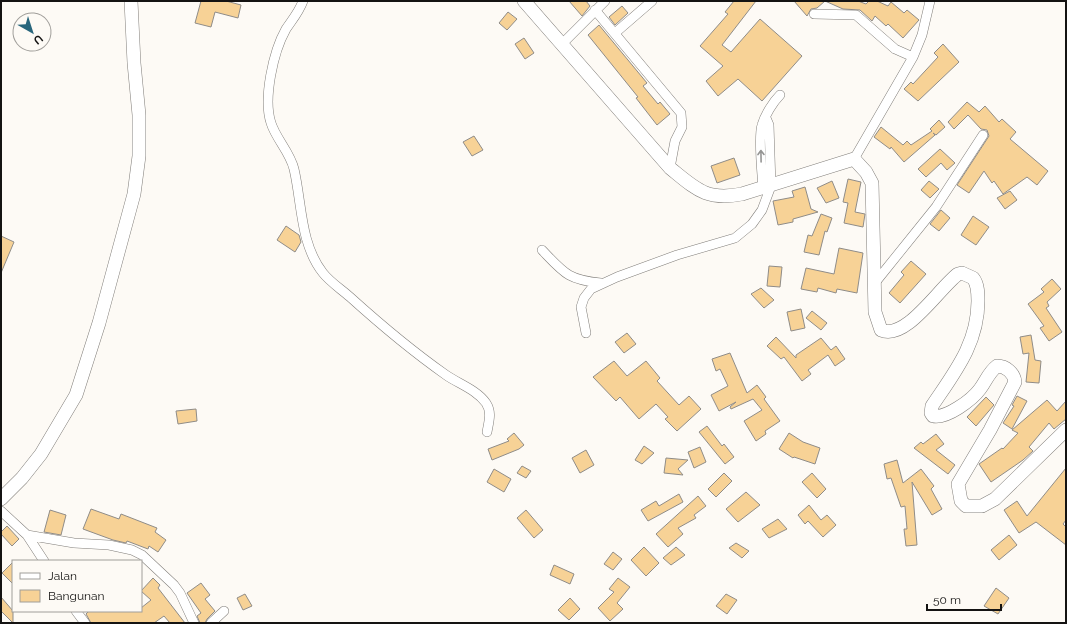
<svg xmlns="http://www.w3.org/2000/svg" width="1067" height="624" font-family="Raleway,sans-serif">
<style>
.building{fill:#f7d296;stroke:#8f8c88}
.lines{fill:none;stroke-linecap:round;stroke-linejoin:round}
.street-casing{stroke:#817e7a;stroke-width:10}
.secondary-casing{stroke:#817e7a;stroke-width:14}
.street{stroke:#fff;stroke-width:9}
.secondary{stroke:#fff;stroke-width:13}
.oneway{stroke:#959594}
</style>
<rect width="100%" height="100%" fill="#fdfaf5"/>
<path class="building" d="M201,1h25l15,4 -3,13 -23,-6 -4,15 -16,-4z
M569,1h17l4,5 -8,10z
M734,1h22l-34,44 9,7 29,-33 42,37 -40,45 -24,-22 -20,17 -12,-15 17,-15 -23,-20 28,-32 -3,-2z
M794,1h31l-8,7 -6,1 -4,7z
M825,1h33l8,3 3,-3h8l11,5 3,-4 13,11 3,-3 12,10 -16,18 -15,-14 -2,2 -11,-10 -3,5 -12,-11 -17,-1z
M622,6l6,7 -13,12 -6,-8z
M508,12l9,7 -10,11 -8,-7z
M599,25l48,58 -4,3 15,18 2,-2 10,12 -13,11 -21,-27 2,-1 -50,-62z
M524,38l10,15 -9,6 -10,-15z
M943,44l16,18 -41,39 -14,-12 7,-7 2,2 25,-27 -4,-4z
M967,102l12,10 6,-6 14,16 3,-3 14,13 -6,7 38,32 -11,14 -10,-8 -24,17 -9,-13 -2,2 -8,-12 -15,22 -12,-8 32,-49 -2,-6 -6,-1 -13,-14 -14,14 -6,-7z
M939,120l6,7 -9,8 -3,-2 2,2 -31,27 -13,-15 -1,2 -16,-12 7,-10 22,18 4,-4 4,4 21,-14 -2,-2z
M474,136l9,14 -11,6 -9,-14z
M940,149l15,14 -8,7 -6,-7 -15,14 -8,-8z
M734,158l6,17 -23,8 -6,-17z
M848,179l13,3 -6,30 10,2 -2,13 -19,-4 4,-20 -5,-1z
M832,181l7,17 -13,5 -9,-15z
M929,181l10,8 -9,9 -9,-8z
M805,187l6,22 7,3 -25,7v3l-15,3 -5,-24 21,-4 -2,-6z
M1010,191l7,9 -12,9 -8,-11z
M941,210l9,8 -11,13 -9,-7z
M821,214l11,4 -5,14 -2,-1 -6,24 -15,-3 4,-17 4,1z
M973,216l16,11 -13,18 -15,-10z
M286,226l13,9 2,7 -6,10 -18,-12z
M1,236l13,6 -13,31z
M839,248l24,5 -6,40 -20,-4 -1,4 -18,-5 -1,4 -16,-3 5,-21 28,6z
M911,261l15,13 -26,29 -11,-10 15,-18 -3,-3z
M769,266l13,1 -2,20 -13,-1z
M1052,279l9,10 -14,13 2,4 -3,2 16,24 -13,9 -9,-13 4,-2 -16,-22 16,-12 -3,-3z
M761,288l13,12 -10,8 -13,-14z
M801,309l4,19 -14,3 -4,-19z
M812,311l15,12 -6,7 -15,-12z
M627,333l9,11 -12,9 -9,-11z
M1031,335l4,25 6,1 -2,22 -13,-1 3,-29 -6,1 -3,-17z
M776,337l20,21v-3l25,-17 10,12 5,-4 9,13 -10,7 -7,-11 -20,15 3,4 -9,7 -18,-24 -3,2 -14,-13z
M730,353l17,40 10,-8 9,12 -2,2 16,22 -15,10 1,3 -10,7 -12,-20 18,-11 -9,-11 -22,10 -1,-2 6,-5 -17,9 -8,-16 17,-9 -8,-17 -4,2 -4,-12z
M614,361l13,15 19,-15 14,17 -3,3 22,24 10,-9 12,13 -24,22 -12,-12 3,-2 -12,-13 -17,15 -19,-22 -4,4 -23,-24z
M1017,396l10,5 -15,28 -9,-6 11,-17 -2,-1z
M986,397l8,8 -18,21 -9,-9z
M1047,400l10,11 9,-10v18l-12,10 -5,-6 -20,24 4,4 -10,9 -32,22 -12,-18 23,-16 1,1 15,-16 -6,-3z
M196,409l1,12 -19,3 -2,-13z
M707,426l15,20 2,-2 10,13 -9,7 -26,-32z
M514,433l10,12 -5,4 -27,11 -4,-11 21,-8 -2,-2z
M789,433l14,9 17,6 -5,16 -21,-7 -1,1 -14,-9z
M936,434l8,10 -8,6 19,15 -7,9 -34,-26 7,-6 2,2z
M644,446l10,7 -12,11 -7,-4z
M700,447l6,15 -12,6 -6,-16z
M586,450l8,15 -14,8 -8,-15z
M666,458l22,2 -10,9 5,6 -19,-2z
M897,460l6,23 18,-14 13,17 -3,3 11,20 -10,6 -20,-33 5,63 -11,1 -2,-17h3l-2,-23 -4,1 -10,-29 -4,1 -3,-15z
M522,466l9,5 -5,7 -9,-5z
M1066,468v52l-3,4 3,3v18l-30,-23 -17,11 -15,-23 13,-9 10,15z
M494,469l17,10 -7,13 -17,-10z
M724,473l8,8 -16,16 -8,-8z
M812,473l14,16 -9,9 -15,-16z
M746,492l14,13 -22,17 -12,-13z
M679,494l4,8 -35,19 -7,-11 15,-9 3,5z
M698,496l8,10 -12,9 2,3 -18,10 5,6 -15,13 -12,-13z
M809,505l12,15 6,-5 9,10 -13,12 -15,-16 -3,3 -7,-9z
M91,509l28,10 2,-5 36,14 -2,4 11,8 -8,12 -9,-6 -1,3 -21,-8 -1,2 -13,-3 -30,-11z
M50,510l16,5 -5,20 -17,-3z
M526,510l17,20 -9,8 -17,-20z
M778,519l9,10 -18,9 -7,-9z
M7,526l12,13 -7,7 -11,-12v-2z
M1009,535l8,10 -18,15 -8,-10z
M736,543l13,8 -7,7 -13,-10z
M644,547l15,16 -13,13 -15,-16z
M676,547l9,8 -14,10 -8,-7z
M613,552l9,7 -9,11 -9,-6z
M13,562v22l-11,-11z
M554,565l20,9 -4,10 -20,-9z
M153,578l7,7 -2,3 27,35h-15l-6,-7 -10,7h-63l-5,-9 3,-3h52v-3l10,-8 -10,-9z
M618,578l12,9 -13,16 6,6 -13,12 -12,-13 16,-16 -5,-3z
M201,583l9,12 -5,4 10,12 -8,8 -2,4h-5l-3,-7 4,-3 -14,-20z
M996,588l13,10 -11,16 -14,-8z
M245,594l7,12 -9,4 -6,-12z
M726,594l11,6 -10,14 -11,-8z
M1,597l12,14v12l-12,-12z
M570,598l10,11 -11,11 -11,-10z"/>
<g class="lines">
<g class="street-casing">
<path id="street" d="M303,1c-4,11 -11,19 -17,28 -13,23 -23,70 -15,94 5,16 19,29 23,46 8,34 6,75 29,104 7,9 18,16 27,24 31,28 62,54 96,78 13,9 31,15 40,28 6,9 3,18 1,29
M595,10l86,103 1,14 -7,14 -5,27
M814,14l42,1 39,34 18,8
M615,33l37,-32
M563,43l42,-42
M854,159l59,-102 9,-22 8,-34
M766,191l-3,-3c-1,-15 -5,-51 -1,-63 3,-10 11,-23 18,-30
M542,250c22,23 26,30 59,33
M874,284l62,-77 47,-72
M586,333l-5,-26 3,-9 7,-9 26,-12 60,-22 58,-17 17,-14 10,-14 9,-24 -2,-61 -3,-7
M1,511l26,24 17,26
M27,535l47,8 35,2 23,5 10,5 32,30 6,8 14,30
M76,611l9,12
M211,623l13,-12"/>
</g>
<g class="secondary-casing">
<path id="secondary" d="M524,1l146,167c26,21 36,33 72,26l112,-35 12,13 6,11 3,129 6,18c25,11 58,-42 77,-56l4,-1 11,5c5,6 5,16 5,23 0,43 -24,72 -46,105l-1,7 2,3c13,3 39,-16 47,-27 6,-8 9,-17 17,-23 9,0 17,7 18,16l-25,48 -32,54 3,17 5,5h16l13,-7 71,-69
M1,499l21,-21 19,-24 35,-59 23,-72 35,-129 5,-38v-41l-5,-52 -3,-62"/>
</g>
<use href="#street" class="street"/>
<use href="#secondary" class="secondary"/>
</g>
<defs><path id="oneway-shaft" d="M-6 0H5M1.5-3L5.5 0L1.5 3" fill="none" stroke-width="1.6" stroke-linecap="round" stroke-linejoin="round"/></defs>
<use class="oneway" href="#oneway-shaft" transform="translate(761 156) rotate(-91)"/>
<rect width="1067" height="624" fill="none" stroke="#141312" stroke-width="4"/>
<rect x="12" y="560" width="130" height="52" fill="#fdfaf5" stroke="#a09e9a"/>
<rect x="20" y="573" width="20" height="6" fill="#ffffff" stroke="#a09e9a"/>
<text x="48" y="580" font-size="12" fill="#141312">Jalan</text>
<rect x="20" y="590" width="20" height="12" fill="#f7d296" stroke="#a09e9a"/>
<text x="48" y="600" font-size="12" fill="#141312">Bangunan</text>
<g transform="translate(32 32) rotate(141)"><circle r="19" fill="#fdfaf5" stroke="#a09e9a"/>
<path d="M0-3L7 15L0 10L-7 15Z" fill="#28667c"/>
<text y="-6" font-size="11" font-weight="bold" text-anchor="middle" fill="#141312">U</text>
</g>
<path d="M927 604v6h74v-6" fill="none" stroke="#141312" stroke-width="2"/>
<text x="933" y="604" font-size="12" fill="#141312" stroke="#fdfaf5" stroke-width="3" paint-order="stroke">50 m</text>
</svg>
